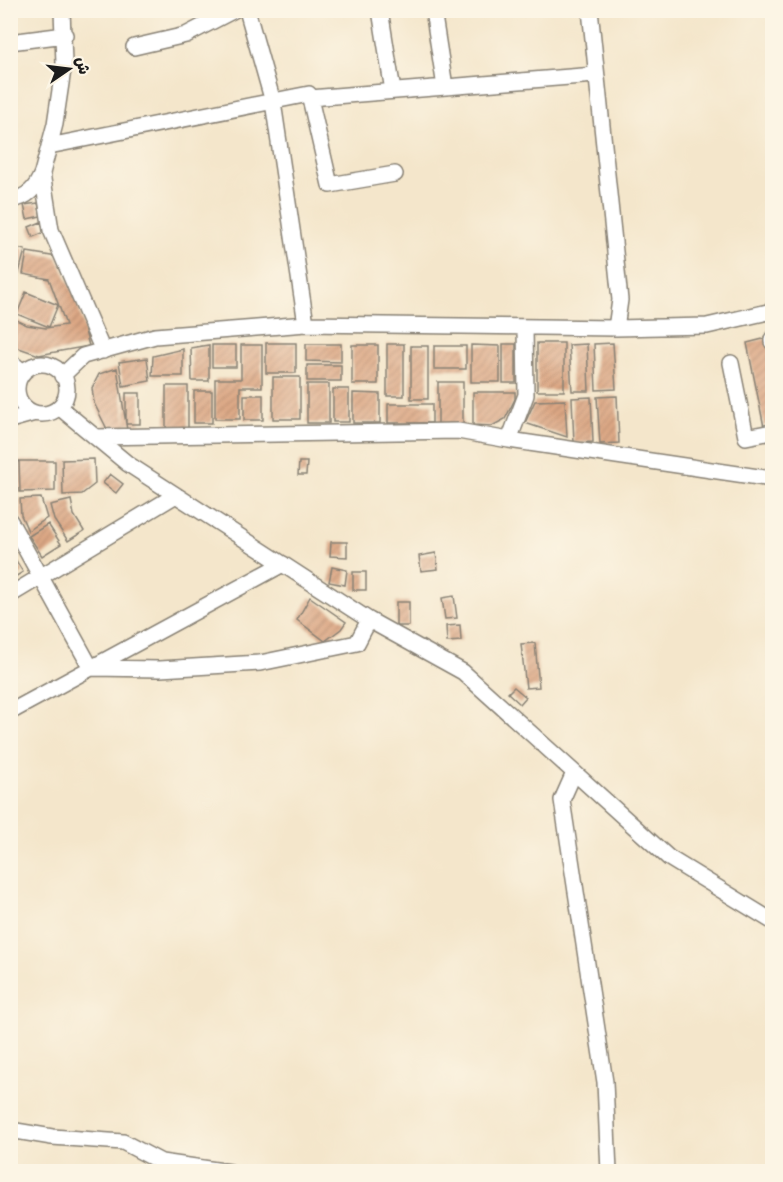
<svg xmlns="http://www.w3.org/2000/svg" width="783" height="1182" font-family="'Architects Daughter','Playpen Sans Arabic',sans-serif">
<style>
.building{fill:url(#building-hatch)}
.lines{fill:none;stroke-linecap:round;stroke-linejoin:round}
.minor-casing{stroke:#888174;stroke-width:18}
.minor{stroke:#fff;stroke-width:15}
</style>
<defs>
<pattern id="building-hatch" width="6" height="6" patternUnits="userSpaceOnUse" patternTransform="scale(1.5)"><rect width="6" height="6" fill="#dca784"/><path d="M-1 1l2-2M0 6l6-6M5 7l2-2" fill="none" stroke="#bc8f71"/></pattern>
</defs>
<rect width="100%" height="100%" fill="#fcf5e5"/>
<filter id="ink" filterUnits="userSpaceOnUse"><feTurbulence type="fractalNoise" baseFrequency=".0167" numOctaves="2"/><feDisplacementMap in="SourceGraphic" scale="12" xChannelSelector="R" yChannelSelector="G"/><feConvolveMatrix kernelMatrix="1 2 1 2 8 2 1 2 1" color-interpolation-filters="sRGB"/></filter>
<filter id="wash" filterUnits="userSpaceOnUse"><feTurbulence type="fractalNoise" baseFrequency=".008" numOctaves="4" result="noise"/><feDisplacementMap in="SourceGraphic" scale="24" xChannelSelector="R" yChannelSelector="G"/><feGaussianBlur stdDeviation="1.35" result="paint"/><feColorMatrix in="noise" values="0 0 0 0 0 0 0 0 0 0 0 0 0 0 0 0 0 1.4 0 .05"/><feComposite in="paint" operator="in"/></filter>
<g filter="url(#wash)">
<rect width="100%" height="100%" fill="#f4e6cb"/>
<g id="blocks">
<path class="building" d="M38,203l3,13 -14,3 -3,-14z
M41,222l4,10 -12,5 -4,-10z
M10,246l15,4 -10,38 -5,-1z
M27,252l30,5 20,44 12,45 -50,9 -29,-10v-28l17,8 19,3 20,-3 -17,-46 -26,-5z
M26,292l32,13 -9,22 -32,-13z
M10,300l7,6 -7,7z
M767,338l5,27v60l-8,2 -17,-84z
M266,343h30v30h-30z
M537,343h27v48h-27z
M613,343l3,46 -20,1 -2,-46z
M306,344h35v18l-35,-1z
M387,344h17v52h-17z
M503,344h13v39h-13z
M587,344l2,47h-17l-3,-46z
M209,345v36h-17l-1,-33z
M212,345h24v22h-24z
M241,345h21v42h-22v32h-25v-40h26z
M352,345h26v39h-26z
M471,345l29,1v36h-29z
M411,346h17v53h-17z
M434,346h32v23h-32z
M183,349v27h-31l1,-20z
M147,358l3,23 -27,5 -4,-24z
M307,365h34v16h-34z
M117,368l10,62 -18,3 -15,-30 -2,-15 7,-14z
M273,377h27v42h-27z
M438,382h25v49h-25z
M307,384h22v39h-22z
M166,386h22v47h-22z
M333,389h16v33h-16z
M194,391h18v32h-18z
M473,392h42v7l-10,20 -13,7 -19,-1z
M126,393h14v31h-14z
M353,393l27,1v29h-27z
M244,395h19v25h-19z
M617,396l2,47 -19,1 -3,-47z
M591,397l2,45 -19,1 -2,-45z
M565,400l2,37 -42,-14 10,-22z
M388,404h44v19h-44z
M94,459l1,25 -13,10 -19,1 -1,-35z
M19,461h36v30l-35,1z
M299,462h8l-1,13h-8z
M110,474l13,10 -7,9 -13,-10z
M41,498l6,20 -19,13 -7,-16 -1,-16z
M71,500l3,15 10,16 -16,10 -14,-21 -4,-15z
M48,524l13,20 -19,12 -13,-20z
M331,542h16v15l-17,-1z
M10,551l13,21 -13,8z
M436,553l2,16 -17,2 -2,-15z
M332,567l15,3 -2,15 -16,-3z
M353,572h13v18h-13z
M454,596l3,22 -12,1 -3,-21z
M310,597l36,25 -5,7 -16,12 -28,-21z
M396,602h13v24h-13z
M460,625l1,16 -14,1 -1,-16z
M535,643l4,44 -13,1 -5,-44z
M514,687l12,10 -6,7 -12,-11z"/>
</g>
</g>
<g filter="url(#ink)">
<use href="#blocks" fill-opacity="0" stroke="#888174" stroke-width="1.5"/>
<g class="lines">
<g class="minor-casing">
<path id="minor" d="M62,10l2,53 -9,61 -13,49 9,57 52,121
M247,10l26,92 33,222
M380,10l13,81
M433,10l12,77
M590,10l30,290 -4,28
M10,42l55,-7
M134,47l52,-12 48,-25
M310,98l285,-23
M49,146l260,-52 21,91 65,-11
M10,200c18,-2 26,-12 32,-27
M772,339v3
M10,361l13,11
M731,363l15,74 26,-5
M17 389a25 25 0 1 1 50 0a25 25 0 1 1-50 0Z
M62,376l21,-20 72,-20 151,-12 310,4 91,-2 65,-15
M59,407l69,57 241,156 94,52 206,186 103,63
M10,420l25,-7
M95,437l363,-6 51,9 17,-45 -1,-68
M509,440l263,39
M10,521l81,147 69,1 100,-6 97,-20 12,-23
M10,595l166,-100
M10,712l273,-148
M574,773l-12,27 43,282 4,90
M10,1130l42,7 71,5 38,20 69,10"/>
</g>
<use href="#minor" class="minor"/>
</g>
</g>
<rect width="783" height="1182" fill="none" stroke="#fcf5e5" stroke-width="36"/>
<g transform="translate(69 69) rotate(76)" stroke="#fcf5e5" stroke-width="4.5" paint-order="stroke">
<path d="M0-4.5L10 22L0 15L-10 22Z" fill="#1c1c1c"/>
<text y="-9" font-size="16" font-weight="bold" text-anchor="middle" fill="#1c1c1c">ش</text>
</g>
</svg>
